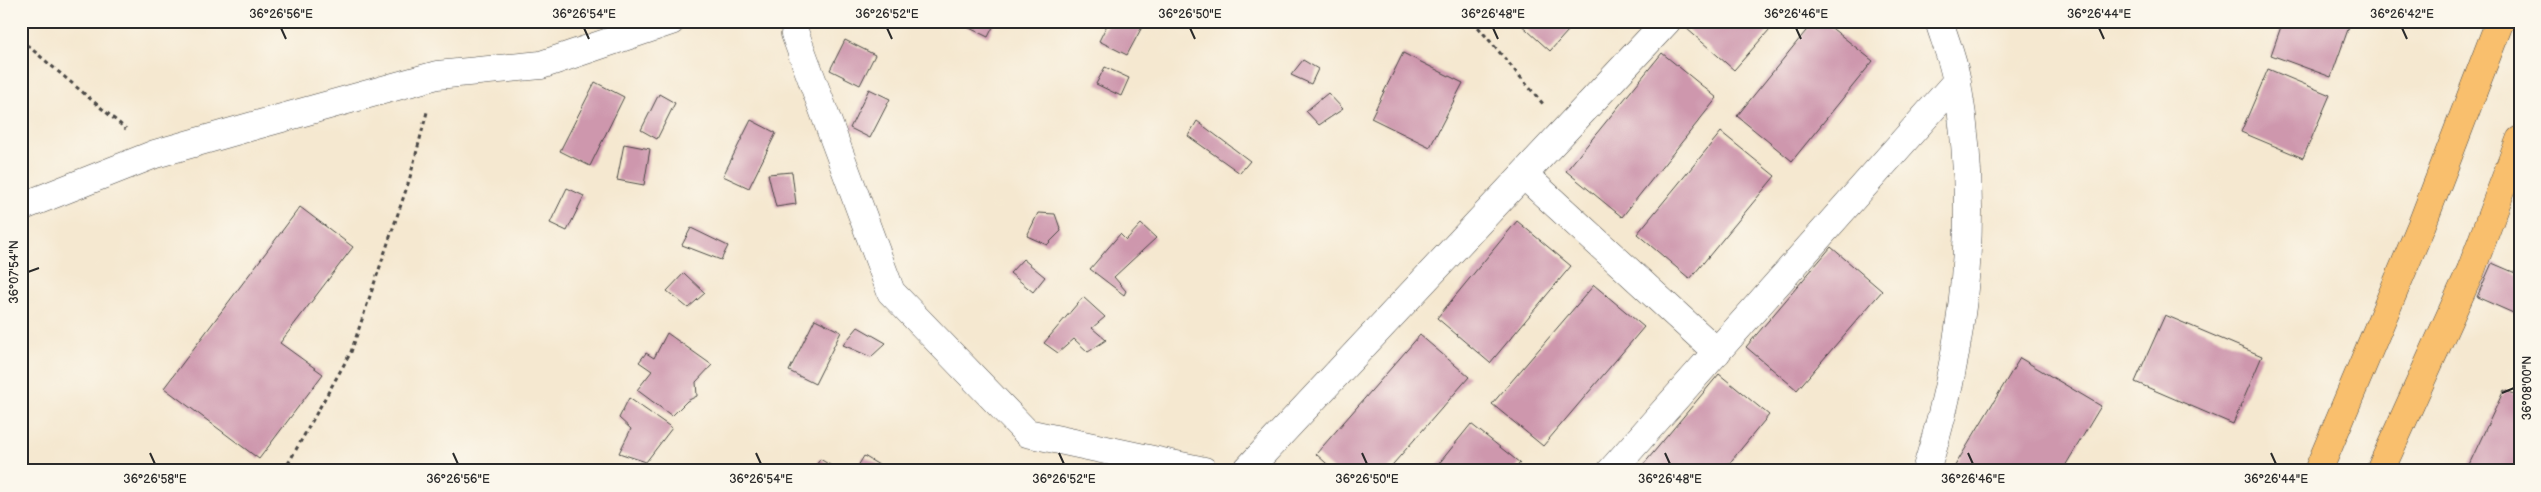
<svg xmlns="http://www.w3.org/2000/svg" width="2541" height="492" font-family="'Balsamiq Sans',sans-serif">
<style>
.building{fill:#ce97ad}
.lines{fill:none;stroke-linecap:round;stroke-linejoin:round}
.street-casing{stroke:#494744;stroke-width:29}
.primary-casing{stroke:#494744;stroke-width:29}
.path{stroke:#494744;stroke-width:3;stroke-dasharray:4 4;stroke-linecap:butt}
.street{stroke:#fff;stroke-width:28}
.primary{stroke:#f9bf6d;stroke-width:28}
.ticks{fill:none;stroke:#2b2b2b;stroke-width:2}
.neatline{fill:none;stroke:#2b2b2b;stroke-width:2}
.ticks-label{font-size:12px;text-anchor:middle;fill:#2b2b2b}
</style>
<rect width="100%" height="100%" fill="#fbf7ec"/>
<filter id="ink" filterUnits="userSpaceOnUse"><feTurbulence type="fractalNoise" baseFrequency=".02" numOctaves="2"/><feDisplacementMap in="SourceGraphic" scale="10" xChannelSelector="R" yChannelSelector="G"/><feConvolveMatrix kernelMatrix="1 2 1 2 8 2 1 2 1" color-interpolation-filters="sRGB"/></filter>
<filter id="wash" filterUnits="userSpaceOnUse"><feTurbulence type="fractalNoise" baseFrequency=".0096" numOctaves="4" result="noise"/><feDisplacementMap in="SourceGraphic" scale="20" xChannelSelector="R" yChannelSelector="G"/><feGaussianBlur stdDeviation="1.12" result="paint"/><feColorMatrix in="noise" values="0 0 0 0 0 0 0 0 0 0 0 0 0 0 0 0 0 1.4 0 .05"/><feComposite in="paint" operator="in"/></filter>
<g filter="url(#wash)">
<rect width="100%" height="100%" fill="#f5e8d0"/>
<g id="blocks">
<path class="building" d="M955,21h41l-8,16z
M1109,21h20l13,6 -15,28 -28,-14z
M1517,21h60l-27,30z
M1692,21h85l-43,49 -48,-42z
M1814,21h9l50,40 -81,100 -55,-45z
M2283,21h68l-20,56 -60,-22z
M845,40l30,15 -15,30 -30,-15z
M1403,53l60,30 -33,64 -59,-29z
M1662,53l55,45 -95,119 -56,-46z
M1303,60l15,9 -7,15 -20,-9z
M1105,67l24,11 -8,18 -25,-12z
M2268,69l62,26 -27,63 -62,-26z
M595,82l29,15 -34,69 -30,-15z
M869,89l21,10 -20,39 -20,-10z
M1328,93l15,16 -24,16 -13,-14z
M659,94l16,9 -18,36 -16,-9z
M751,120l25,13 -27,55 -26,-12z
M1197,121l53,40 -10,12 -52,-37z
M1721,132l54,44 -85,103 -53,-45z
M624,144l26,5 -6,36 -27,-5z
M792,172l4,32 -20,3 -8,-33z
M567,188l17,8 -17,35 -17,-8z
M300,207l53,40 -73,96 43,31 -64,85 -95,-71z
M1038,213l17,1 6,17 -14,14 -20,-9z
M1517,221l54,45 -81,97 -53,-45z
M1141,224l15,14 -42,39 12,14 -2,4 -34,-26 30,-35 6,6z
M691,228l37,18 -7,14 -39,-15z
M1831,247l51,44 -85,99 -51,-43z
M1023,259l22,18 -12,15 -23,-19z
M2492,263l28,12v41l-43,-19z
M684,273l21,20 -17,15 -21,-17z
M1594,285l50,42 -101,119 -51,-42z
M1083,297l22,20 -13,11 14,12 -18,12 -14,-13 -16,14 -14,-10z
M2165,315l97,41 -29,68 -98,-42z
M815,319l26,13 -26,52 -26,-13z
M858,327l28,16 -15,14 -28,-12z
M667,333l45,32 -16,17 1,14 -10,5 -15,15 -35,-26 15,-19 -13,-9 7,-9 8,5z
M1420,335l49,42 -82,94h-52l-19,-17z
M2020,358l81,48 -39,65h-106l-3,-2z
M1719,374l50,41 -46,56h-85z
M2504,390l16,7v74h-54z
M629,398l43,30 -26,34 -27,-9 12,-24 -12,-11z
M1471,424l49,39 -7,8h-80z
M864,456l25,15h-34z
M820,459l20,12h-27z"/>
</g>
</g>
<g filter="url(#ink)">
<use href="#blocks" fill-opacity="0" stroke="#494744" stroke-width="1"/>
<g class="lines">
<g class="street-casing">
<path id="street" d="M795,34l96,258 136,141 177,38
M1524,175l193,177
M21,207l134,-53 98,-28 184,-51 104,-10 130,-44
M1246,471l421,-450
M1611,471l346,-390
M1926,471c39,-125 54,-258 31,-388 -3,-21 -12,-42 -18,-62"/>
</g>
<g class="primary-casing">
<path id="primary" d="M2318,471l104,-247 78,-203
M2380,471l91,-201 49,-130"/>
</g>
<path class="path" d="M1473,21l71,84
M21,40l105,89
M284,471l67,-119 58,-171 18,-69"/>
<use href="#street" class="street"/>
<use href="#primary" class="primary"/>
</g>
</g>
<path class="ticks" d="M281,28l5,11M584,28l5,11M887,28l5,11M1190,28l5,11M1493,28l5,11M1796,28l5,11M2099,28l5,11M2402,28l5,11M28,272l11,-4M2502,393l12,-5M150,453l5,11M453,453l5,11M756,453l5,11M1059,453l5,11M1362,453l5,11M1665,453l5,11M1968,453l5,11M2271,453l5,11"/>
<rect width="2541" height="492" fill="none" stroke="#fbf7ec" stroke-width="55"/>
<rect x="28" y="28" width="2486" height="436" class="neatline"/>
<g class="ticks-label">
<text x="281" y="18">36°26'56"E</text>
<text x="584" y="18">36°26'54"E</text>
<text x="887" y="18">36°26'52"E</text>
<text x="1190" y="18">36°26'50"E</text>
<text x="1493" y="18">36°26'48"E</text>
<text x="1796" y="18">36°26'46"E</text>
<text x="2099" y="18">36°26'44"E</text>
<text x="2402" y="18">36°26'42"E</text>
<text transform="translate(14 272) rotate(-90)" y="4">36°07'54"N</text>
<text transform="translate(2527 388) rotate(-90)" y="4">36°08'00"N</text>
<text x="155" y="483">36°26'58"E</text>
<text x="458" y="483">36°26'56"E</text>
<text x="761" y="483">36°26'54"E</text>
<text x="1064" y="483">36°26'52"E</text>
<text x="1367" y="483">36°26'50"E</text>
<text x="1670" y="483">36°26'48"E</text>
<text x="1973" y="483">36°26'46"E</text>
<text x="2276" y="483">36°26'44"E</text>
</g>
</svg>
